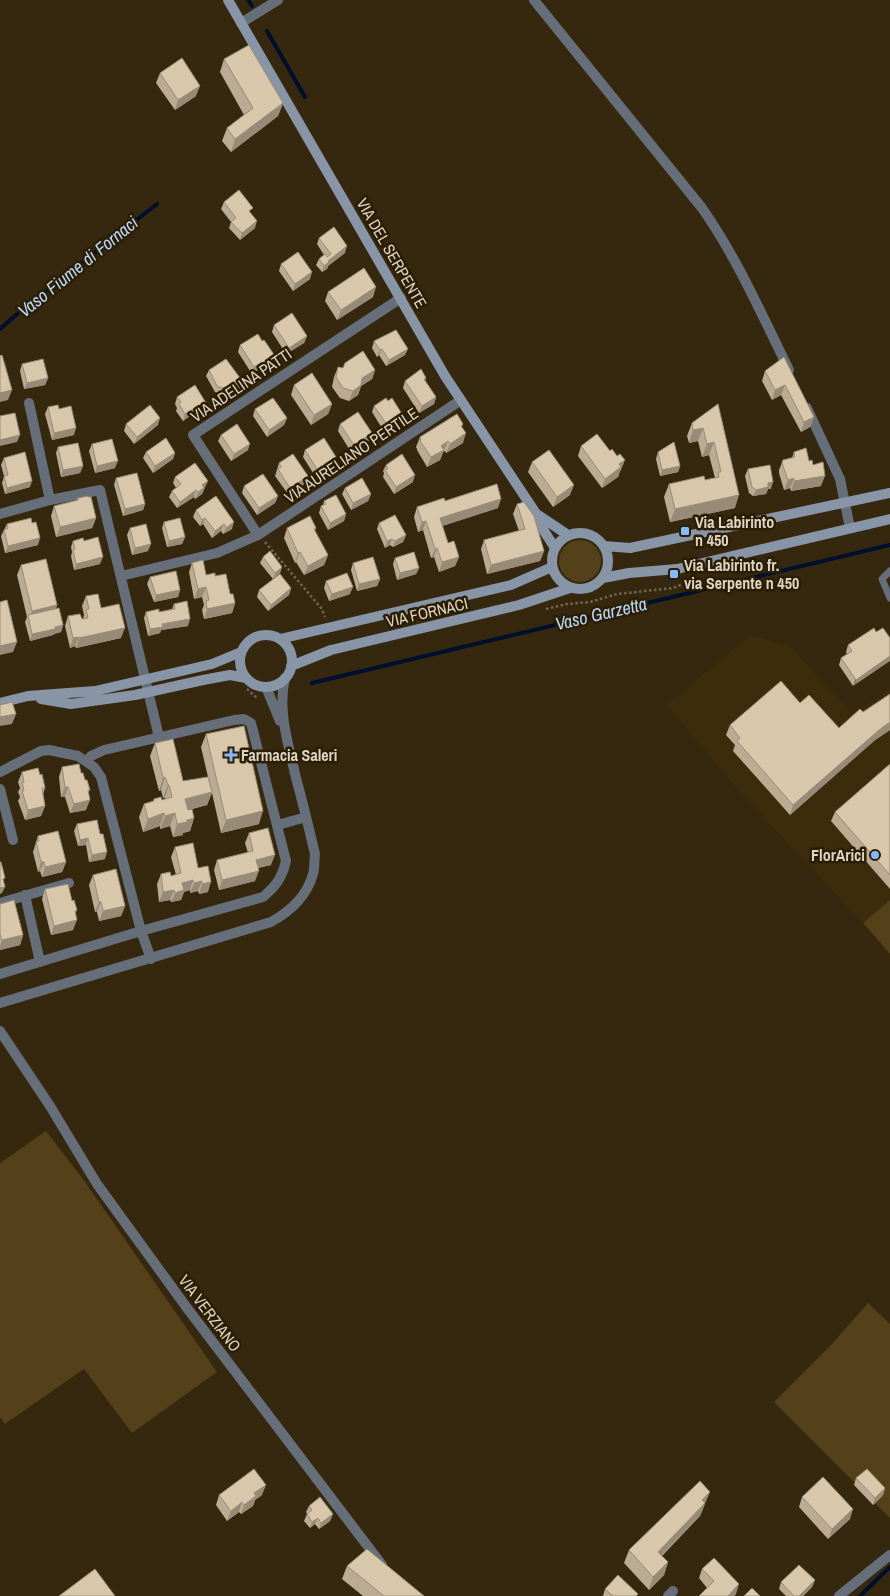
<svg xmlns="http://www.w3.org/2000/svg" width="890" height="1596" font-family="'Archivo Narrow',sans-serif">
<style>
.built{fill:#3d2c0b}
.green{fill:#544019}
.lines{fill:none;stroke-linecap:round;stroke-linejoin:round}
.stream{stroke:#000e2d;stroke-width:4}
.path{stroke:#726651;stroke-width:2.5;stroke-dasharray:2.5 2.5;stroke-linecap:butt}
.lane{stroke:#666e79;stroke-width:7}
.street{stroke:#666e79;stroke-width:10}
.secondary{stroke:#8795a6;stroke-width:10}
.wall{fill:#baab92}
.shaded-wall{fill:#978b77}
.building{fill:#d8c7aa;stroke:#978b77}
.poi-dot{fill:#86bbfb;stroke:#2b1e05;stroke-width:2}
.labels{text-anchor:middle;stroke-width:5;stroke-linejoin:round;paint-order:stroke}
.street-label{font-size:16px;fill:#ddd4c6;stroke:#2b1e05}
.poi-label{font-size:16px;font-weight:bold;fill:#ddd4c6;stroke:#2b1e05;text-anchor:start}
.water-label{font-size:18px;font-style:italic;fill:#bad7fa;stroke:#2b1e05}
</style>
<rect width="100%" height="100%" fill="#35280f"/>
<path class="built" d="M750,635l40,11 63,69 37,-26v211l-27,23 -123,-131 -73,-87z"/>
<path class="green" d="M559 561a21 21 0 1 1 42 0a21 21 0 1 1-42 0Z
M890,900v54l-27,-31z
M46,1131l37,48 134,193 -85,61 -48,-64 -79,55 -5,-7v-254z
M868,1303l22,21v194l-116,-116 58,-58z"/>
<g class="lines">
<path class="stream" d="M248,0l4,6
M267,31l38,66
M0,329l24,-21 133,-104
M312,683l578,-138
M860,1596l30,-29"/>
<path class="path" d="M265,542l57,67 3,8
M546,609l21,-5 23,-2 27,-8 56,-6 18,-7 4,-4
M247,689l11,10"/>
<path class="lane" d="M890,571l-8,8 8,19"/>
<path class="street" d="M534,0l168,208c35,50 60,107 87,162
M241,23l37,-23
M29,403l21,97
M807,408l33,71 10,49
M0,514l50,-14 50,-10 59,247
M258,535l203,-135
M121,576l96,-23 41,-18 -65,-100 208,-137
M266,687l14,34
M0,772l41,-21 8,-1 29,6 16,11 7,10 40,154 10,28
M0,789l13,51
M278,825l28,-8
M25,895l15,67
M0,903l69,-20
M0,974l141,-43 122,-34c13,-11 19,-19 23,-36l-35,-138 -7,-4 -10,1 -130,30 -13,6 -4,5
M0,1003l271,-81c18,-10 36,-26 42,-48 2,-6 1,-14 2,-20 -6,-25 -12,-51 -19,-76 -7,-32 -19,-67 -11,-100
M0,1031l50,75 47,78 90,124 195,257
M668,1596l5,-5
M839,1596l51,-41"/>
<path class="secondary" d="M228,0l217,376 92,139 7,16 11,17
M538,515l30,20
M552 561a28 28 0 1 1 56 0a28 28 0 1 1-56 0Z
M604,546l26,2 260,-55
M603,578l26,-5 48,-4 213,-50
M240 661a26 26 0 1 1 52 0a26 26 0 1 1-52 0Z
M280,639l231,-54 41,-18
M291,666l40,-16 188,-45 51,-17
M41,699l30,5 64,-9 68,-15 27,-5 16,3
M0,703l28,-7 67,-5 117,-27 29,-12"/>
</g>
<path class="wall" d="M224,59l59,44 -5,13 -47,36 -9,-11 5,-13 17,-13 -24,-43z
M160,73l36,23 -21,14 -19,-27z
M224,202l27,11 4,15 -15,12 -11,-12 2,-6 -10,-13z
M319,238l26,15 -17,13 -1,3 -5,3 -6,-7 3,-6 5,-4 -7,-11z
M281,264l29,15 -17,12 -14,-20z
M328,292l45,5 -36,23 -12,-19z
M274,325l33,11 -3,7 -18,11 -14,-22z
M262,341l13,15 -2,7 -12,8 -2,-2 -7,5 -14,-22 2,-7z
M374,341l31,14 -19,11 -7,-11 -2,2 -5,-9z
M784,357l30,60 -4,10 -9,5 -20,-37 -9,5 -10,-19 3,-10z
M345,363l30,7 -3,9 -11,7 -3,9 -9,6 -9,-3 -8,-11 2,-10 4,-10 5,1z
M22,364l26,14 -3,7 -21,4 -4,-18z
M209,370l31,19 -13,9 -3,-5 -4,1 -5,-2 -9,-16z
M426,378l-1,3 11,16 -2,7 -15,9 -16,-25 2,-7z
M294,385l38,19 -4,10 -17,11 -20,-30z
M177,397l29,6 -2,7 -11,8 -2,-3 -8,6 -7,-10 1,-3 -2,-4z
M388,401l12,20 -8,4 -1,4 -6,4 -13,-21 2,-6z
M718,404l17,104 -65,14 -6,-25 5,-13 36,-4 10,-2 -6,-23 -7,2 -4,-16 -9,2 -2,-7 5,-13z
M48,407l11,2 15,26 -22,5 -7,-26z
M255,409l32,9 -3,7 -17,12 -14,-21z
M126,424l32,1 -24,19 -10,-13z
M340,424l32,9 -2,7 -19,12 -13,-21z
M463,424l-1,3 1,16 -17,10 -1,-2 -2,1 -3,8 -13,7 -10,-17v-1l-1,-2 4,-10z
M221,435l27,15 -17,11 -13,-20z
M92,444l23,24 -20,5 -6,-22z
M581,446l40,24 -1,1 -2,6 -16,11 -24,-32z
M58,447l25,19 -3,7 -19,4 -5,-24z
M305,450l29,14 -19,12 -12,-19z
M146,452l29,1 -2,6 -20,14 -10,-15z
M658,452l22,14 -2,6 -18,4 -4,-17z
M794,452l15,9 4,4 8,21 -30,5 -1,-3 -6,2 -5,-17v-3l4,-10 9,-2z
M4,458l26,29 -25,7 -3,-11 2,-7 -3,-11z
M532,462l38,33 -17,12 -25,-35z
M279,463l29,13 -2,7 -18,11 -13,-18z
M386,465l27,17 -19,12 -11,-17 1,-4 -1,-2z
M748,469l23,20h-3l-2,5 -13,2 -4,-3 -4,-17z
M175,477l30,11 -1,1 -2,5 -7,5 -1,-2 -17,11 -8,-11 3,-6 4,-3 -3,-5z
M116,478l29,26 -2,6 -20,6 -9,-31z
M244,486l34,10 -3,7 -18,12 -15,-22z
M345,488l26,6 -3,7 -17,9 -9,-16z
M78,498l18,20 -4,10 -36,9 -5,-21 3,-10 23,-6z
M324,501l22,13 -2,7 -16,9 -9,-17 2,-7 2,-1z
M445,501l53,7 -56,18 6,17 11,14 -4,9 -16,6 -5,-15 -3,1 -8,-28 -5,2 -4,-15 3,-10z
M517,504l27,47 -4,10 -53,13 -6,-25 3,-9 35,-9 -6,-17z
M196,510l36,19 -9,5 -2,-3 -9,7 -9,-14 -3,2 -7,-9z
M164,522l21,15 -3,7 -15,3 -5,-19z
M32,523l6,22 -33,8 -4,-17 6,-12z
M379,523l27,12 -3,7 -10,5 -3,-2 -5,3 -8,-19z
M130,528l18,23 -16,4 -5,-20z
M287,528h29l-1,3 13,24 -4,10 -20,10 -8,-13 -1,1 -11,-25z
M73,541h11l16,23 -26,6 -3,-14 1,-4 -1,-5z
M263,557l19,10 -2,6 -7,6 -13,-16z
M395,558l24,10 -3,6 -19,6 -4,-16z
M192,563l14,12 9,1 15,18 5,9 -3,10 -28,6 -2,-9 2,-5 -2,-8 -8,2 -5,-27z
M353,563l27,16 -3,7 -20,5 -6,-21z
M21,565l36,40 -1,4 7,16 -2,7 -7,2 -1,1 -23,6 -5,-19 2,-5 -10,-42z
M150,577l30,13 -2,7 -24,5 -7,-18z
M326,581l24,13 -21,7 -5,-13z
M291,588l-2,7 -21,16 -11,-14 2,-7z
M86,596l15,12 20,30 -45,10 -1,-2 -5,2 -5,-22 3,-10 15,3 1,-4 -2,-9z
M174,604l14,22 -27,4 -1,3 -12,3 -4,-18 2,-6h13l13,-3z
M876,632l-23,54 -14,-21 2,-7 6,-4 -1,-2 2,-7z
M890,694v36l-15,10 -85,75 -57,-64 2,-6 -9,-10 4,-10 70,-22 39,25z
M206,734l53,90 -38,9 -9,-40 -5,12 -15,4 2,9 -4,13 -7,2v2l-10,2 -3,-11 -10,3v-3l-17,6 -4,-15 5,-13 9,-3 1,-2 8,1 3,-1v-1h-2l-2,-8 -2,1 -9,-35 5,-13 28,38 25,-4 -7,-30z
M890,764v125l-59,-68 4,-9z
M62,767l23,13 5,10 -2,3 -2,17 -16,3 -5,-16h-4l-2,-20z
M22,772l18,3 5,13 -2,6 2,12 -4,10 -16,4 -7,-19 2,-4 -2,-5 2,-4 -2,-6z
M77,824l28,35 -16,3 -3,-17 -8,1 -4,-15z
M249,833l22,32 -13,3 -3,13 -36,9 -5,-20 3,-10 31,-7 -3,-10z
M38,836l28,26 -4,10 -20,5 -2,-6 -2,1 -5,-20z
M175,847l23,21 10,24 -9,2 -1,-3 -8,2v-3l-6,2 -3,8 -10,2 -1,-2 -11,2 -2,-18 4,-10 10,2 5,-1 -5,-18z
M93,875l32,31 -4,10 -22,5 -2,-9h-2l-6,-27z
M45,889l27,12 5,9 -2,4 -2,16 -22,5 -9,-36z
M0,904l23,31 -3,10 -20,5z
M856,1478l29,10 -2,7 -10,10 -19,-20z
M219,1495h43l-7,5 -2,6 -12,8 -2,-2 -12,9 -11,-16z
M802,1497l48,22 -22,20 -29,-32z
M706,1505l-2,1 -4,10 -38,40 6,6 -4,13 -15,15 -25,-27 5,-13z
M309,1506l24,8 -3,7 -11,8 -4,-5 -5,4 -6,-7 3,-7 -1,-2z
M347,1566l77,30h-61l-21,-17z
M702,1569l34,25 -2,2h-35l8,-8 -8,-10z
M815,1580l-3,7 -9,9h-17l-7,-7 2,-7z
M605,1589l32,7h-34z"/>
<path class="shaded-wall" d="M200,86l-4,10 -21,14 3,-10z
M283,103l-5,13 -47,36 4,-13z
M257,221l-2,7 -15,12 2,-7z
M347,246l-2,7 -17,13 -1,3 -5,3 2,-6 4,-5z
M312,272l-2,7 -17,12 2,-7z
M376,287l-3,10 -36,23 4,-10z
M307,336l-3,7 -18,11 3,-6z
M382,349l-3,6 -2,2 3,-7z
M408,349l-3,6 -19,11 3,-6z
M275,356l-2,7 -12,8 2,-7z
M262,362l-3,7 -7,5 2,-7z
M375,370l-3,9 -11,7 -3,9 -9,6 4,-10 9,-13z
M48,378l-3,7 -21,4 3,-6z
M243,382l-3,7 -13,9 2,-7z
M785,385l-4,10 -9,5 3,-10z
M226,387l-2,6 -4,1 2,-6z
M12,390l-4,10 -8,2v-9z
M436,397l-2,7 -15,9 3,-7z
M206,403l-2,7 -11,8 2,-7z
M332,404l-4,10 -17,11 3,-10z
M193,409l-2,6 -8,6 2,-7z
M402,414l-2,7 -8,4 -1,4 -6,4 3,-7 4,-6z
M814,417l-4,10 -9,5 3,-10z
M160,418l-2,7 -24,19 3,-7z
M287,418l-3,7 -17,12 2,-7z
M76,428l-2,7 -22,5 2,-7z
M703,428l-5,13 -9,2 4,-13z
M372,433l-2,7 -19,12 3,-7z
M466,433l-3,10 -17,10 4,-9z
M20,435l-3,7 -17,4v-6z
M448,441l-8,19 -13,7 4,-10 10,-11z
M714,442l-5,13 -7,2 5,-13z
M250,444l-2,6 -17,11 3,-7z
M175,453l-2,6 -20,14 2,-7z
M336,457l-2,7 -19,12 2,-7z
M625,460l-4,10 -1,1 -2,6 -16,11 3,-9 14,-15z
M118,461l-3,7 -20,5 2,-7z
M83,466l-3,7 -19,4 2,-7z
M680,466l-2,6 -18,4 2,-6z
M415,475l-2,7 -19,12 2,-7z
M308,476l-2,7 -18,11 2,-6z
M825,476l-4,10 -30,5 3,-10z
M794,478l-4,10 -6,2 4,-10z
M32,481l-2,6 -25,7 2,-6z
M208,481l-6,13 -7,5 3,-7 4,-7z
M773,482l-2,7h-3l-2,5 -13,2 3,-6 12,-7z
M574,485l-4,10 -17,12 4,-10z
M196,490l-2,7 -17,11 3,-6z
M371,494l-3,7 -17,9 2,-7z
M739,495l-4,13 -65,14 5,-13z
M278,496l-3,7 -18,12 2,-7z
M501,499l-3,9 -62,20 4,-10z
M145,504l-2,6 -20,6 2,-7z
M346,514l-2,7 -16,9 2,-7z
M96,518l-4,10 -36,9 4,-10z
M205,518l-2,6 -3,2 2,-6z
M426,521l-3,9 -5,2 4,-10z
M234,522l-2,7 -9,5 3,-6z
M224,524l-3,7 -9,7 3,-7z
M406,535l-3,7 -10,5 2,-6z
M185,537l-3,7 -15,3 2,-6z
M40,538l-2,7 -33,8 3,-7z
M392,539l-2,6 -5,3 2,-7z
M151,544l-3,7 -16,4 3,-7z
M437,548l-3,9 -3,1 4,-9z
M544,551l-4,10 -53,13 4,-9z
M300,552l-4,10 -1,1 3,-10z
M328,555l-4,10 -20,10 4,-9z
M103,557l-3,7 -26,6 2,-6z
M459,557l-4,9 -16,6 3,-10z
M282,567l-2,6 -7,6 2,-6z
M419,568l-3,6 -19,6 3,-7z
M380,579l-3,7 -20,5 2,-7z
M206,587l-4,10 -8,2 4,-10z
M353,587l-3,7 -21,7 3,-7z
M291,588l-2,7 -21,16 3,-6z
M180,590l-2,7 -24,5 2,-7z
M235,603l-3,10 -28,6 3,-10z
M57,605l-4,10 -24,5 3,-9z
M190,619l-2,7 -27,4 -1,3 -12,3 2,-7 12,-5z
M63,625l-2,7 -7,2 -1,1 -23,6 2,-7z
M125,628l-4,10 -45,10 3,-10z
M79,637l-4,9 -5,2 3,-10z
M17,642l-4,10 -13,3v-9z
M890,656v5l-37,25 3,-6z
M16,714l-4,10 -12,2v-9z
M890,722v8l-15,10 -85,75 3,-10 86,-75z
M165,777l-4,13 -2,1 4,-13z
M168,785h1l-4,13h-2z
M65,787h3l-3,10h-4z
M212,792l-5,13 -26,7 4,-13z
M90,800l-4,10 -16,3 4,-9z
M45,806l-4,10 -16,4 3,-10z
M263,811l-4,13 -38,9 5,-13z
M164,813l-4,13 -17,6 5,-13z
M175,813l-5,13 -10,3 5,-13z
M194,818l-4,13 -7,2v2l-10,2 4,-13 10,-4z
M88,838l-2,7 -8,1 2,-6z
M107,852l-2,7 -16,3 3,-7z
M275,855l-4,10 -19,4 4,-9z
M41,862h3l-4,9 -2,1z
M66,862l-4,10 -20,5 3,-10z
M259,871l-4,10 -36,9 3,-10z
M193,880l-3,10 -6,2 -3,8 -10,2 4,-9 7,-10z
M202,881l-4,10 -8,2 4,-10z
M211,882l-3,10 -9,2 3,-10z
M5,887l-3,6 -2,1v-6z
M174,890l-4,10 -11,2 4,-10z
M99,902h2l-4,10h-2z
M125,906l-4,10 -22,5 4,-10z
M77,920l-4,10 -22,5 3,-9z
M23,935l-3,10 -20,5v-4l2,-6z
M266,1485l-4,10 -7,5 -2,6 -12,8 3,-9 10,-12z
M885,1488l-2,7 -10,10 2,-7z
M710,1492l-10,24 -47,48 5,-12 44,-52z
M242,1502l-3,10 -12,9 4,-10z
M853,1509l-3,10 -22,20 4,-10z
M333,1514l-3,7 -11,8 2,-6z
M318,1518l-3,6 -5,4 2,-6z
M668,1562l-4,13 -15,15 4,-13z
M815,1580l-3,7 -9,9h-4z
M739,1584l-3,10 -2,2h-6z"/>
<path class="building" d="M249,45l34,58 -48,36 -8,-11 26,-20 -29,-49z
M182,58l18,28 -22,14 -18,-27z
M239,190l14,18 -4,3 8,10 -15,12 -11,-11 5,-4 -12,-16z
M334,227l13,19 -19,15 1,1 -5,4 -5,-7 6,-5 2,3 4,-3 -12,-16z
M298,252l14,20 -17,12 -14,-20z
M364,268l12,19 -35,23 -13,-18z
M292,313l15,23 -18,12 -15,-23z
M396,330l12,19 -19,11 -7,-11 -2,1 -6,-9z
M258,334l4,7 2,-1 11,16 -12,8 -1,-2 -8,5 -14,-22z
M363,351l12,19 -13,8 -1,7 -8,6 -10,-3 -7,-11 2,-10 5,1 2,-5z
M2,355l10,35 -12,3v-37z
M784,357l30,60 -10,5 -19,-37 -10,5 -10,-19z
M43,359l5,19 -21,5 -5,-19z
M226,359l17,23 -14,9 -3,-4 -4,1 -5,-2 -8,-16z
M421,369l5,9 -2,1 12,18 -14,9 -17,-25z
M312,373l20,31 -18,11 -20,-30z
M195,385l11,18 -11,8 -2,-2 -8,5 -6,-10 2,-2 -4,-5z
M273,398l14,20 -18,12 -14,-21z
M386,398l2,3 4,-3 10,16 -10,6 2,2 -6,4 -14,-20z
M718,404l21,91 -64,14 -6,-25 35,-8 1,4 14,-3 -1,-5h3l-7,-30 -7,2 -4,-16 -10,2 -1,-7z
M58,405l1,4 12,-3 5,22 -22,5 -6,-26z
M150,405l10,13 -23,19 -11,-13z
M358,412l14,21 -18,12 -14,-21z
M15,413l5,22 -20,5v-24z
M457,414l6,10 -2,2 5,7 -16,11 -2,-3 -7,5 3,4 -13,7 -11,-16 1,-1 -1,-3z
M237,424l13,20 -16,10 -13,-19z
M597,434l13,17 2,-2 5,7 3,-2 5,6 -6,4 2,3 -16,12 -24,-33z
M166,438l9,15 -20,13 -9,-14z
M324,438l12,19 -19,12 -12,-19z
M112,439l6,22 -21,5 -5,-22z
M674,442l6,24 -18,4 -4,-18z
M78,443l5,23 -20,4 -5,-23z
M806,448l3,13 3,-1 1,5 10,-3 2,14 -31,5v-3l-6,2 -6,-17 1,-3 12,-3 -1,-5z
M549,450l25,35 -17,12 -25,-35z
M25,452l7,29 -25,7 -3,-12 4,-1 -4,-17z
M293,454l15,22 -18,12 -12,-19 3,-2 -2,-4z
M402,454l13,21 -19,12 -11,-17 3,-1 -2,-4z
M195,463l13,18 -6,4 2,3 -6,4 -2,-2 -16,12 -8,-11 9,-7 -6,-7z
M770,465l3,17 -5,1v4l-12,3 -4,-3 -4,-18z
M137,473l8,31 -20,5 -9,-31z
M263,474l15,22 -19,12 -15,-22z
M362,478l9,16 -18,9 -8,-15z
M497,484l4,15 -61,19 8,25 6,-2 5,16 -17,5 -5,-14 -2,1 -9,-28 -4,1 -5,-15 27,-9 1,3z
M336,495l10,19 -16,9 -9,-17 5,-2 -2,-3z
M88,496v1h3l5,21 -36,9 -6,-21 24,-6v-2z
M216,496l18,26 -8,6 -2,-4 -9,7 -10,-13 -3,2 -6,-10z
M524,502l10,14 10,35 -53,14 -7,-25 41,-11 -8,-25z
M395,515l11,20 -11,6 -3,-2 -5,2 -8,-18z
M310,516l6,12 -2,1 14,26 -20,11 -8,-14 -2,1 -11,-25z
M31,518l1,5 4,-1 4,16 -32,8 -4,-16 4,-2 -1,-4z
M180,518l5,19 -16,4 -5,-19z
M146,524l5,20 -16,4 -5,-20z
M98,537l5,20 -27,7 -3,-14 2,-1 -2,-8 10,-3 1,3z
M270,551l12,16 -7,6 -12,-16z
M414,552l5,16 -19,5 -5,-15z
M373,557l7,22 -21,5 -6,-21z
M46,559l11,46 -25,6 -11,-46z
M203,560l3,15 9,-2v3l11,-2 4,20h3l2,9 -28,6 -1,-8 3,-1 -3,-13 -8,2 -6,-26z
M176,571l4,19 -24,5 -6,-18z
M347,573l6,14 -21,7 -6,-13z
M280,574l11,14 -20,17 -12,-15z
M98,594l3,14 18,-4 6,24 -46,10v-1l-6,1 -5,-22 12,-2 2,5 6,-1 -2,-8 3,-1 -3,-13z
M7,600l10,42 -17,4v-44z
M187,601l3,18 -28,5 1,3 -13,2 -4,-17 13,-3v3l16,-3 -1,-5z
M59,608l4,17 -8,2v2l-23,5 -4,-19z
M874,628l2,4 7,-4 7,10v18l-34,24 -15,-22 11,-7 -4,-6z
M781,681l19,22 9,-8 30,33 21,-19 3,3 27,-18v28l-11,8 -86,75 -56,-64 3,-3 -10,-13z
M12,702l4,12 -16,3v-12z
M244,726l19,85 -37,9 -20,-86z
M173,739l10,42 25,-4 4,15 -27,7 3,11 4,-1 2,9 -7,2v2l-10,2 -2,-11 -10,3 -1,-3 -16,6 -4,-15 10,-3v-2l7,-2 1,3 10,-3 -3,-12h-1l-3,-8 -2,1 -8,-35z
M79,764l2,9h2l2,7h2l3,10h-2l2,10 -16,4 -6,-17h-3l-3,-20z
M890,764v111l-55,-63z
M38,768l2,7 2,-1 3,14h-3l3,18 -17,4 -6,-19h2l-2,-9h2l-2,-10z
M97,820l3,14h3l4,18 -15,3 -4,-17 -8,2 -3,-16z
M268,828l7,27 -19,5 3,11 -37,9 -5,-20 36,-9 -4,-18z
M58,831l8,31 -21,5 -1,-5h-3l-5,-20 3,-1 -1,-5z
M193,843l5,25 10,-2 3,16 -9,2v-3l-8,2 -1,-3 -11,3 2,7 -9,3 -1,-3 -11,2 -2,-18 9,-2 1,4 10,-3 -6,-26z
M0,862h1l4,16 -2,1 2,8 -5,1z
M116,869l9,37 -22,5 -2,-9h-2l-6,-27z
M68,884l4,17 2,-1 3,10 -2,1 2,9 -23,6 -9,-37z
M14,900l9,35 -21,5 -2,-6v-30z
M254,1469l12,16 -12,8 2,3 -12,9 -2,-3 -11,9 -12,-16z
M867,1469l18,19 -10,10 -19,-20z
M823,1477l30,32 -21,20 -30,-32z
M700,1481l10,11 -8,8 3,3 -47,49 10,10 -15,15 -24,-27z
M320,1497l13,17 -12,9 -3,-5 -6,4 -5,-8 5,-4 -3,-4z
M367,1549l57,47h-40l-37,-30z
M714,1558l25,26 -11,12h-29l15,-15 -12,-12z
M799,1565l16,15 -16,16h-5l-13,-14z
M95,1569l20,27h-56z
M618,1575l20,19 -2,2h-23l-8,-7z
M752,1588l8,8h-16z"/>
<g class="poi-dot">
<rect x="680" y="526" width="10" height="10" rx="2.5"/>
<rect x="669" y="569" width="10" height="10" rx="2.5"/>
<path d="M228.5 747.5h5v5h5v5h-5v5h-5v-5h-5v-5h5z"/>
<circle cx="875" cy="855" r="5"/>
</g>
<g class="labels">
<g class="street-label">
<text transform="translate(392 253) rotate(60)" y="6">VIA DEL SERPENTE</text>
<text transform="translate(241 385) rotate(-34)" y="6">VIA ADELINA PATTI</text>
<text transform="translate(351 455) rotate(-34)" y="6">VIA AURELIANO PERTILE</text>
<text transform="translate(427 612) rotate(-13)" y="6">VIA FORNACI</text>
<text transform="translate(210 1313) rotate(53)" y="6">VIA VERZIANO</text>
</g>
<g class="poi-label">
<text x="695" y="528">Via Labirinto<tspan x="695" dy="18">n 450</tspan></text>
<text x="684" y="571">Via Labirinto fr.<tspan x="684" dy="18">via Serpente n 450</tspan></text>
<text x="241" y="761">Farmacia Saleri</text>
<text x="865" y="861" text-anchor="end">FlorArici</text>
</g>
<g class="water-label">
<text transform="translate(78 267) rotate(-39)" y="6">Vaso Fiume di Fornaci</text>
<text transform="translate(601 614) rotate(-13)" y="6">Vaso Garzetta</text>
</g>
</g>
</svg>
